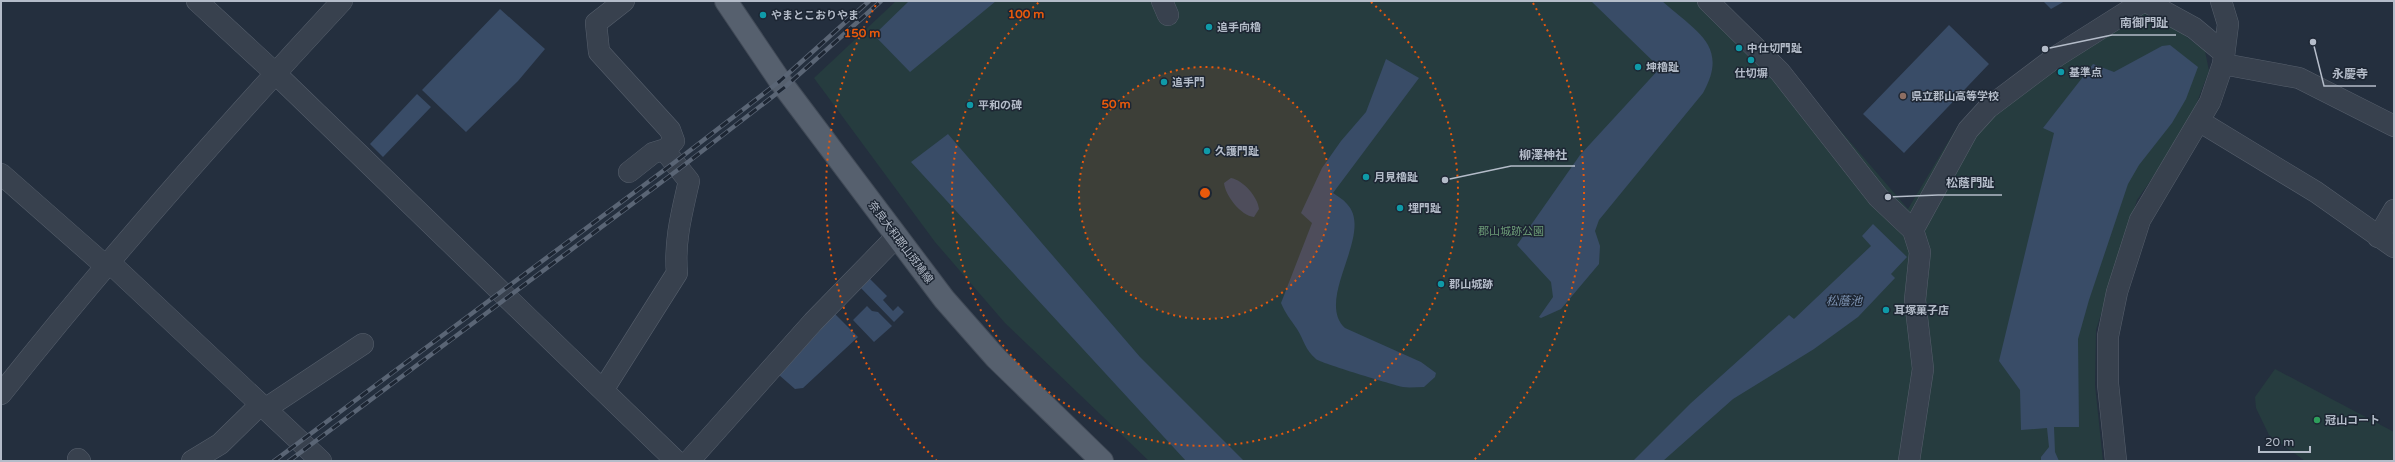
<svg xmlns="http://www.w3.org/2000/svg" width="2395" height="462" font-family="'Varela Round','Noto Sans JP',sans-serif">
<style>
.green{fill:#263c3f}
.water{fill:#394c67}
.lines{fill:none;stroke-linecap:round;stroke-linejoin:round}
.minor-casing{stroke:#565f6c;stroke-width:22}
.major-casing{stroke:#414a57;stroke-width:24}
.minor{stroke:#38414e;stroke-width:21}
.major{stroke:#56606e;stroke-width:22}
.rail-casing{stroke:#5a6575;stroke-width:4.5}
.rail{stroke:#1d2633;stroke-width:3;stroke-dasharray:9;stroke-linecap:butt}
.ring{fill:none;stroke:#e8590c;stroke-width:2;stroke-dasharray:2 4}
.culture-dot{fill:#0f9aa8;stroke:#1d2633;stroke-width:1.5}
.education-dot{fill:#8d6e63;stroke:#1d2633;stroke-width:1.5}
.leisure-dot{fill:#2e9e5b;stroke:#1d2633;stroke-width:1.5}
.labels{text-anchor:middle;stroke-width:3;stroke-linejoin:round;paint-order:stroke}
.poi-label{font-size:11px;font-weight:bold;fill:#b4bcc9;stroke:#1d2633;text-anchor:start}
.park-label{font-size:11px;fill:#6b9a76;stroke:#1d2633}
.street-label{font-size:11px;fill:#b4bcc9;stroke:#1d2633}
.water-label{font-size:12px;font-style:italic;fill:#7c92b1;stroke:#1d2633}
.centre{fill:#e8590c;stroke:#1d2633;stroke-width:2}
.ring-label{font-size:12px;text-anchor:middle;font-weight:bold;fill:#e8590c;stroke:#1d2633;stroke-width:3;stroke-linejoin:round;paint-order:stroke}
.leader{fill:none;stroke:#b4bcc9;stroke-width:1.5}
.callout-dot{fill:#b4bcc9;stroke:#1d2633;stroke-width:1.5}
.callout-label{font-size:12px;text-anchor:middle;font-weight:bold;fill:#b4bcc9;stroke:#1d2633;stroke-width:3;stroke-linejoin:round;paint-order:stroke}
</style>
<rect width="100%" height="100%" fill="#242f3e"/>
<path class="green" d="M896,1h822l66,64 124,144 49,-82 102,-83 67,-43 35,16 44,34 4,20 -22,57 -50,72 -41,130 -1,55 8,76h-954l-144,-138 -70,-81 -121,-164z
M2275,369l119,63v29h-89l-36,-26 -13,-27 -1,-11z"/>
<path class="water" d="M909,1h87l-86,71 -36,-37z
M1591,1h71c33,30 68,44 41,92l-104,127 -4,11 5,15 -1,18 -38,45 -20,9 -2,-1 14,-20 -2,-15 -34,-37 63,-90 80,-87z
M2043,1h22l-14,8z
M500,9l45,40 -27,32 -52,51 -44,-42z
M1949,25l40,39 -85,89 -41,-39z
M2170,45l28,22 -12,32 -14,24 -33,42 -11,19 -39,116 -11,39 1,88h-25l1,25 4,9h-18v-4l8,-10 -2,-19 -26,2 -1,-40 -21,-29 55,-228 -11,-5 50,-64 21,8 48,-26z
M1386,59l33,19 -86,115c4,3 10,6 14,11 28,29 -33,95 -2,124l76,34 15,11 -1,4 -11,10c-7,0 -15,1 -21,0 -9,-2 -83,-24 -87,-28 -11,-9 -12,-19 -19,-30 -6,-9 -12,-16 -16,-26l31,-80 -11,-10 21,-45 19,-27 25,-29z
M417,94l14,13 -48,50 -13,-13z
M948,134l192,223 104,104h-58l-275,-299z
M1231,178c12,2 27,19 28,31l-5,8c-13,-1 -29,-22 -30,-34z
M1873,224l34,33 -16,17 4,4 -37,39 -44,32 -81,50 -70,62h-30l58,-58 98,-88 5,4 77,-73 -9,-10z
M868,277l19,19 -4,4 10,11 5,-5 6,6 -10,10 -35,-36z
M867,306l5,5 6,1 14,14 -18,16 -21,-22z
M833,312l25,25 -55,51 -8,1 -16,-14z"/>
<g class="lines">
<g class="minor-casing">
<path id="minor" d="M197,1l78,72 401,388
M1162,1l6,14
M1708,1l72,71 98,125 35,33 7,22 -5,48 8,69 -14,92
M2145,1l49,27 30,25
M2223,64l76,14 95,48
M2199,121l117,71 78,55
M629,172l24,-19 13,-4
M1,174l100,88 9,1 211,198
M1913,230l55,-100 20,-22 69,-52 87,-55
M2378,237l16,-27
M603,390l74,-117c-3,-32 5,-61 12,-92l-20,-25 -3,-7 8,-8 -4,-11 -71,-78 -3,-29 28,-22
M1,394c107,-135 223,-266 341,-393
M265,409l98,-65
M78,459l2,2
M192,461l28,-17 40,-39
M689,461l124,-139 84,-86
M2116,461l-8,-77v-48l9,-44 23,-72 70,-118 13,-38 5,-40 -7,-23"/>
</g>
<g class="major-casing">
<path id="major" d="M726,1l54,80 164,218 52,59 106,103"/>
</g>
<use href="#minor" class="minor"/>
<use href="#major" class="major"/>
<g class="rail-casing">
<path id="rail" d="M274,461l401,-299 105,-81 89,-80
M289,461l390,-292 106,-82 96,-86"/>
</g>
<use href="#rail" class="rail"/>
</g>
<circle cx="1205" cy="193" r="126" fill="#e8590c" fill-opacity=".12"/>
<g class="ring">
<circle cx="1205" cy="193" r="126"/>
<path d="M1371 2A253 253 0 1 1 1039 2"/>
<path d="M937 461A379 379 0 0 1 877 3M1533 3A379 379 0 0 1 1473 461"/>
</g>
<g class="culture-dot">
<circle cx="763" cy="15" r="4"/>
<circle cx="1209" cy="27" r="4"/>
<circle cx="1739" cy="48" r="4"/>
<circle cx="1751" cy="60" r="4"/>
<circle cx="1638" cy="67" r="4"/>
<circle cx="2061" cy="72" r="4"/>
<circle cx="1164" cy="82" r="4"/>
<circle cx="970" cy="105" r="4"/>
<circle cx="1207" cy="151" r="4"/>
<circle cx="1366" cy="177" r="4"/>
<circle cx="1400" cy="208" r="4"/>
<circle cx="1441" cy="284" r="4"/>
<circle cx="1886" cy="310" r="4"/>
</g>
<circle class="education-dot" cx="1903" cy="96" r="4"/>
<circle class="leisure-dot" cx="2317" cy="420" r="4"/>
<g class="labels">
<g class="poi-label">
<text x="771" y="19">やまとこおりやま</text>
<text x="1217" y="31">追手向櫓</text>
<text x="1747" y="52">中仕切門趾</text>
<text x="1646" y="71">坤櫓趾</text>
<text x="2069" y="76">基準点</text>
<text x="1751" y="77" text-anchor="middle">仕切塀</text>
<text x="1172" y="86">追手門</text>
<text x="1911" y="100">県立郡山高等学校</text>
<text x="978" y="109">平和の碑</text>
<text x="1215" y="155">久護門趾</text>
<text x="1374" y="181">月見櫓趾</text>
<text x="1408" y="212">埋門趾</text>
<text x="1449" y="288">郡山城跡</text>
<text x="1894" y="314">耳塚菓子店</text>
<text x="2325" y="424">冠山コート</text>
</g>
<g class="park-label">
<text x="1511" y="235">郡山城跡公園</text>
</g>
<g class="street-label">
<text transform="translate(901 242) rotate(53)" y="4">奈良大和郡山斑鳩線</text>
</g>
<g class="water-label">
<text x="1844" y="305">松蔭池</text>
</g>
</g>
<circle cx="1205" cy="193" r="6" class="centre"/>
<g class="ring-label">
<text x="1026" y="18">100 m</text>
<text x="862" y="37">150 m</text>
<text x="1116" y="108">50 m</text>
</g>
<path class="leader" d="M2045 49L2112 35H2176M2313 42L2324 86H2376M1445 180L1511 166H1575M1888 197L1938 195H2002"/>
<g class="callout-dot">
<circle cx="2045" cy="49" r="4"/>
<circle cx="2313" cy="42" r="4"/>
<circle cx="1445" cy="180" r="4"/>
<circle cx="1888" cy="197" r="4"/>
</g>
<g class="callout-label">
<text x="2144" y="27">南御門趾</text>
<text x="2350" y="78">永慶寺</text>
<text x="1543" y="159">柳澤神社</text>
<text x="1970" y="187">松蔭門趾</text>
</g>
<rect width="2395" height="462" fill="none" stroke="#b4bcc9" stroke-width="4"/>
<path d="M2259 446v6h51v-6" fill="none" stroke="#b4bcc9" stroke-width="2"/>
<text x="2265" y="446" font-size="12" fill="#b4bcc9" stroke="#1d2633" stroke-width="3" paint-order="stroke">20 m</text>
</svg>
